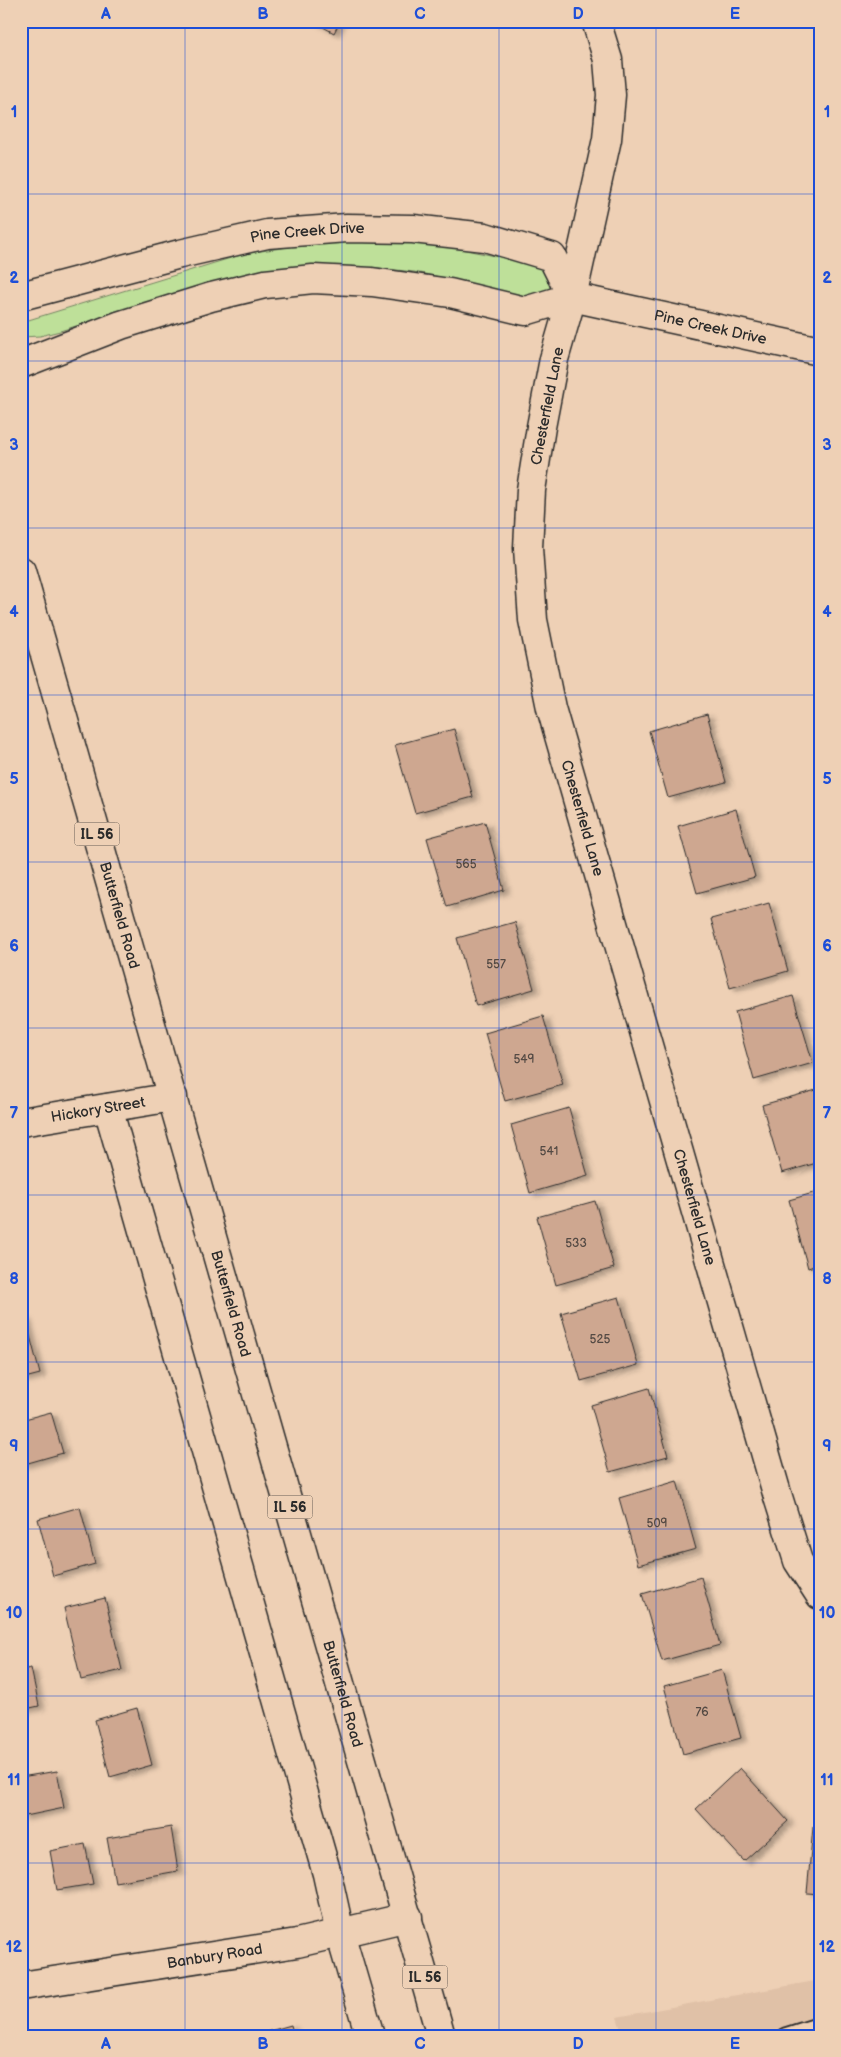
<svg xmlns="http://www.w3.org/2000/svg" width="841" height="2057" font-family="'Balsamiq Sans',sans-serif">
<style>
.built{fill:#e0c1a7}
.green{fill:#bee099;stroke:#748662}
.building{fill:#cea790;stroke:#2b2b2b;filter:url(#shadow)}
.lines{fill:none;stroke-linecap:round;stroke-linejoin:round}
.service-casing{stroke:#2b2b2b;stroke-width:19}
.minor-casing{stroke:#2b2b2b;stroke-width:31}
.primary-casing{stroke:#2b2b2b;stroke-width:31}
.service{stroke:#eed0b5;stroke-width:15}
.minor{stroke:#eed0b5;stroke-width:28}
.primary{stroke:#eed0b5;stroke-width:28}
.grid{fill:none;stroke:#1d4ed8;stroke-width:1;stroke-opacity:0.55}
.labels{text-anchor:middle;stroke-width:5;stroke-linejoin:round;paint-order:stroke}
.number-label{font-size:12px;fill:#544a44}
.shield{fill:#eed0b5;stroke:#665c54;stroke-width:1}
.shield-label{font-size:14px;font-weight:bold;fill:#2b2b2b}
.street-label{font-size:15px;fill:#2b2b2b;stroke:#eed0b5}
.neatline{fill:none;stroke:#1d4ed8;stroke-width:2}
.grid-label{font-size:16px;text-anchor:middle;font-weight:bold;fill:#1d4ed8}
</style>
<defs>
<filter id="shadow"><feDropShadow dx="5.5" dy="3" stdDeviation="2.5" flood-color="#0004"/></filter>
</defs>
<rect width="100%" height="100%" fill="#eed0b5"/>
<filter id="ink" filterUnits="userSpaceOnUse"><feTurbulence type="fractalNoise" baseFrequency=".02" numOctaves="2"/><feDisplacementMap in="SourceGraphic" scale="10" xChannelSelector="R" yChannelSelector="G"/><feConvolveMatrix kernelMatrix="1 2 1 2 8 2 1 2 1" color-interpolation-filters="sRGB"/></filter>
<g filter="url(#ink)">
<path class="built" d="M820,1980v56h-197l-6,-19z"/>
<path class="green" d="M347,241l79,1 94,19 22,7 7,6 1,14 -4,6 -15,5 -70,-18 -47,-9 -35,-4 -58,-1 -127,22 -134,42 -20,5 -19,1 1,-15 225,-69 62,-9z"/>
<path class="building" d="M312,21h28l-6,12z
M707,714l19,68 -58,16 -19,-67z
M454,729l19,68 -58,16 -20,-68z
M736,809l19,68 -58,16 -19,-67z
M485,822l19,68 -57,17 -20,-69z
M769,903l19,68 -58,17 -19,-69z
M515,922l19,67 -58,17 -19,-68z
M793,996l20,67 -59,17 -19,-68z
M543,1016l20,69 -58,16 -20,-68z
M820,1089v73l-38,11 -20,-68z
M569,1108l19,68 -58,17 -19,-68z
M820,1191v73l-12,4 -19,-68z
M595,1201l19,67 -58,17 -19,-68z
M820,1290v21l-6,-19z
M619,1297l19,68 -57,16 -20,-68z
M25,1317l15,57 -19,5v-61z
M649,1388l19,68 -58,16 -19,-67z
M51,1412l12,41 -42,12v-45z
M677,1481l19,68 -58,16 -19,-67z
M80,1507l15,57 -42,12 -15,-57z
M701,1577l19,68 -58,16 -20,-67z
M105,1598l17,72 -41,10 -17,-72z
M31,1668l8,38 -18,4v-40z
M722,1670l19,68 -58,16 -19,-68z
M137,1708l15,57 -42,12 -15,-57z
M740,1768l48,53 -44,40 -48,-52z
M57,1771l7,37 -43,9v-40z
M171,1827l7,44 -63,11 -8,-44z
M813,1827h7v67l-13,-1z
M85,1844l8,40 -36,6 -7,-39z
M291,2025l3,11h-42z"/>
<g class="lines">
<g class="service-casing">
<path id="service" d="M785,2036l35,-11"/>
</g>
<g class="minor-casing">
<g id="minor">
<path id="s1" d="M596,21l12,39 3,35 -4,44 -35,158 -18,62 -13,68 -10,63 -3,58 5,72 18,88 227,789 20,64 22,34"/>
<path id="s2" d="M21,296l159,-42 87,-20 80,-6 66,1 72,8 67,20 20,40"/>
<path id="s3" d="M21,364l100,-39 90,-28 54,-13 48,-5 59,3 78,11 75,18 47,-14 248,54"/>
<path d="M108,1108l219,766 13,59 30,103"/>
<path id="s4" d="M21,1122l152,-25"/>
<path id="s5" d="M21,1986l276,-43 111,-26"/>
</g>
</g>
<g class="primary-casing">
<g id="primary">
<path id="s6" d="M21,571l420,1465"/>
</g>
</g>
<use href="#service" class="service"/>
<use href="#minor" class="minor"/>
<use href="#primary" class="primary"/>
</g>
</g>
<path class="grid" d="M185,21v2015M342,21v2015M499,21v2015M656,21v2015M21,194h799M21,361h799M21,528h799M21,695h799M21,862h799M21,1028h799M21,1195h799M21,1362h799M21,1529h799M21,1696h799M21,1863h799"/>
<g class="labels">
<g class="number-label">
<text x="466" y="868">565</text>
<text x="496" y="968">557</text>
<text x="524" y="1063">549</text>
<text x="549" y="1155">541</text>
<text x="576" y="1247">533</text>
<text x="600" y="1343">525</text>
<text x="657" y="1527">509</text>
<text x="702" y="1716">76</text>
</g>
<g class="shield">
<rect x="74.5" y="822.5" width="45" height="23" rx="4"/>
<rect x="267.5" y="1495.5" width="45" height="23" rx="4"/>
<rect x="402.5" y="1965.5" width="45" height="23" rx="4"/>
</g>
<g class="shield-label">
<text x="97" y="839">IL 56</text>
<text x="290" y="1512">IL 56</text>
<text x="425" y="1982">IL 56</text>
</g>
<g class="street-label">
<text dy="5" stroke="none"><textPath href="#s2" startOffset="294">Pine Creek Drive</textPath></text>
<text dy="5" stroke="none"><textPath href="#s3" startOffset="711">Pine Creek Drive</textPath></text>
<text transform="translate(547 406) rotate(-79)" y="5">Chesterfield Lane</text>
<text dy="5" stroke="none"><textPath href="#s1" startOffset="814">Chesterfield Lane</textPath></text>
<text dy="5" stroke="none"><textPath href="#s6" startOffset="358">Butterfield Road</textPath></text>
<text dy="5" stroke="none"><textPath href="#s4" startOffset="78">Hickory Street</textPath></text>
<text dy="5" stroke="none"><textPath href="#s1" startOffset="1219">Chesterfield Lane</textPath></text>
<text dy="5" stroke="none"><textPath href="#s6" startOffset="762">Butterfield Road</textPath></text>
<text dy="5" stroke="none"><textPath href="#s6" startOffset="1168">Butterfield Road</textPath></text>
<text dy="5" stroke="none"><textPath href="#s5" startOffset="196">Banbury Road</textPath></text>
</g>
</g>
<rect width="841" height="2057" fill="none" stroke="#eed0b5" stroke-width="55"/>
<rect x="28" y="28" width="786" height="2002" class="neatline"/>
<g class="grid-label">
<text x="106" y="19">A</text>
<text x="263" y="19">B</text>
<text x="420" y="19">C</text>
<text x="578" y="19">D</text>
<text x="735" y="19">E</text>
<text x="14" y="117">1</text>
<text x="827" y="117">1</text>
<text x="14" y="283">2</text>
<text x="827" y="283">2</text>
<text x="14" y="450">3</text>
<text x="827" y="450">3</text>
<text x="14" y="617">4</text>
<text x="827" y="617">4</text>
<text x="14" y="784">5</text>
<text x="827" y="784">5</text>
<text x="14" y="951">6</text>
<text x="827" y="951">6</text>
<text x="14" y="1118">7</text>
<text x="827" y="1118">7</text>
<text x="14" y="1284">8</text>
<text x="827" y="1284">8</text>
<text x="14" y="1451">9</text>
<text x="827" y="1451">9</text>
<text x="14" y="1618">10</text>
<text x="827" y="1618">10</text>
<text x="14" y="1785">11</text>
<text x="827" y="1785">11</text>
<text x="14" y="1952">12</text>
<text x="827" y="1952">12</text>
<text x="106" y="2049">A</text>
<text x="263" y="2049">B</text>
<text x="420" y="2049">C</text>
<text x="578" y="2049">D</text>
<text x="735" y="2049">E</text>
</g>
</svg>
